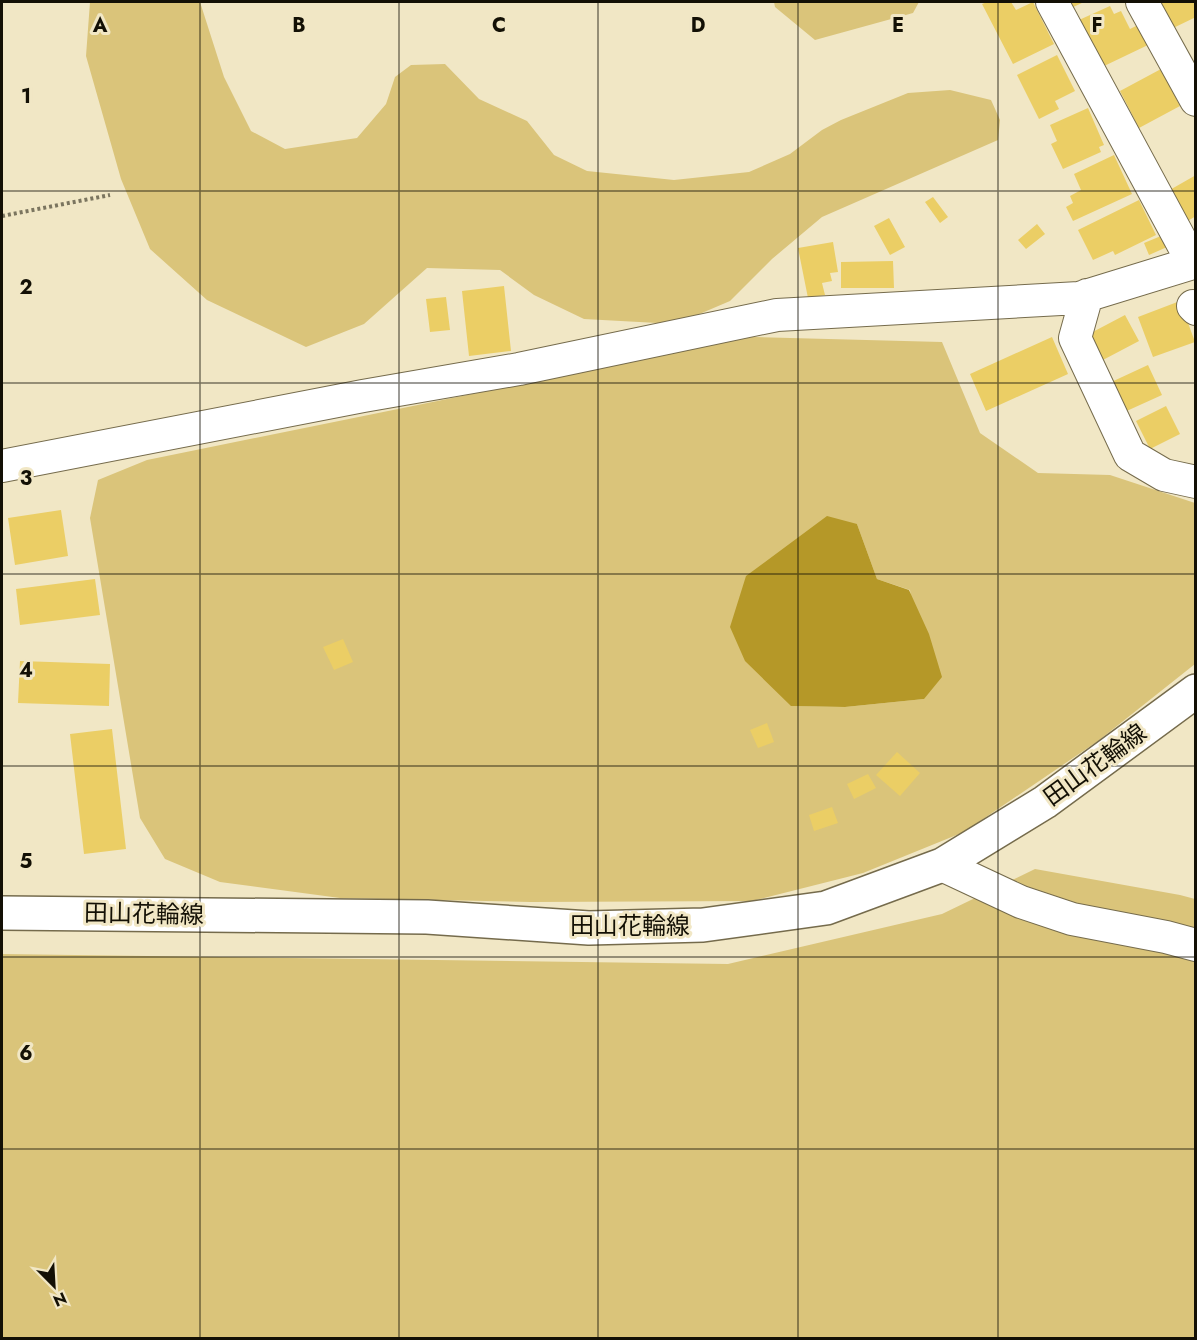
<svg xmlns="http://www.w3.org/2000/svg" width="1197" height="1340" font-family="Jost,'Noto Sans JP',sans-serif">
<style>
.green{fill:#dac47a;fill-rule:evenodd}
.water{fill:#b59828}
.building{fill:#ebce65}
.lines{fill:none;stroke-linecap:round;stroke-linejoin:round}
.minor-casing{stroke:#756b4c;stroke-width:34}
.secondary-casing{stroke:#756b4c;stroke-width:36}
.path{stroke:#7b755f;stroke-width:4;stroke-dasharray:3 3;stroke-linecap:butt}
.minor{stroke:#fff;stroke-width:32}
.secondary{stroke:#fff;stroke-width:33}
.grid{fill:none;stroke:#131005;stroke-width:1.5;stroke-opacity:0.55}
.labels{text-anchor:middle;stroke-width:6;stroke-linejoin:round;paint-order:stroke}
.street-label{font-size:24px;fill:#131005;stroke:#f1e7c5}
.grid-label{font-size:20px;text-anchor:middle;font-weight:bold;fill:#131005;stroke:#f1e7c5;stroke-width:6;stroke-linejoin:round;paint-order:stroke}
</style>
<rect width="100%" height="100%" fill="#f1e7c5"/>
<path class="green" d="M90,2h110l24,75 27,54 34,18 72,-11 29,-34 9,-27 16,-12 34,-1 34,35 48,22 27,34 33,16 87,9 75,-8 41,-18 32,-24 19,-10 67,-27 42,-3 41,10 9,20 -2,20 -176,77 -50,42 -42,42 -54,23 -92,-5 -50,-24 -34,-25 -73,-2 -63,56 -58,23 -99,-47 -57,-51 -29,-70 -35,-123z
M774,2h145l-6,11 -98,27 -40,-33z
M752,337l190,5 38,91 58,40 72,2 85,28v161l-97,77 -134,91 -101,41 -111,28 -221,1 -191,-4 -120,-16 -55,-23 -25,-41 -50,-300 8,-38 49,-20zM857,524l20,55 33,11 14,109 -79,8 -54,-1z
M1035,869l145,26 15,4v439h-1193v-384l726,10 214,-50z"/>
<path class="water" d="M827,516l30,8 20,55 32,11 20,44 13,43 -18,22 -79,8 -54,-1 -46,-45 -15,-34 16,-51z"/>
<path class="building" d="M987,2h24l5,8 17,-8 21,42 -41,20 -31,-60z
M1065,2h19l-15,7z
M1155,2h41v15l-27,13z
M1110,6l4,8 7,-3 9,18 8,-4 10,20 -46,22 -23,-47z
M1057,55l18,36 -20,10 4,8 -20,10 -22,-44z
M1161,69l19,37 -41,22 -19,-37z
M1088,108l16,37 -5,2 2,5 -38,17 -12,-25 6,-3 -7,-16z
M1114,155l18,39 -59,27 -7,-14 7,-4 -3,-7 11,-6 -7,-16z
M1196,175v41l-10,6 -18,-31z
M933,197l15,20 -8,6 -15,-21z
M1139,200l17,35 -41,20 -2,-4 -20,9 -15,-30z
M889,218l16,29 -15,8 -16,-29z
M1037,224l8,10 -19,15 -8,-9z
M1161,236l6,11 -18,8 -5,-12z
M833,242l5,30 -8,1 2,8 -10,2 3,12 -17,3 -10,-50z
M893,261l1,27h-53v-26z
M504,286l7,65 -42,5 -7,-65z
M446,297l4,33 -20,2 -4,-33z
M1180,301l15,41 -42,15 -15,-40z
M1125,315l14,26 -38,20 -14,-26z
M1052,337l16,37 -82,37 -16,-37z
M1148,365l14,30 -42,19 -13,-30z
M1166,406l14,28 -30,15 -14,-28z
M61,510l7,46 -53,9 -7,-47z
M95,579l5,36 -80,10 -4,-36z
M343,639l10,23 -19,8 -11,-23z
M20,661l90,3 -1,42 -91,-3z
M767,723l7,19 -16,6 -8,-18z
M112,729l14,120 -42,5 -14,-120z
M897,752l23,21 -20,23 -24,-21z
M868,774l8,14 -22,11 -7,-15z
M832,807l6,16 -24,8 -5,-16z"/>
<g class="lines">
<g class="minor-casing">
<path id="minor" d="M1052,2l141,261
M1142,2l54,98
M1087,295l-12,43 55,117 34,20 32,7
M1193,306l3,3
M2,466l361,-70 156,-27 258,-54 302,-17 117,-36
M942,865l79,37 51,17 94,18 30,8"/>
</g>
<g class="secondary-casing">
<path id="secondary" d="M2,913l425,4 162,11 114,-3 123,-17 116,-43 103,-63 151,-111"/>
</g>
<path class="path" d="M2,216l108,-21"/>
<use href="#minor" class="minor"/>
<use href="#secondary" class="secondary"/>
</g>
<path class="grid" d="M200,2v1336M399,2v1336M598,2v1336M798,2v1336M998,2v1336M2,191h1194M2,383h1194M2,574h1194M2,766h1194M2,957h1194M2,1149h1194"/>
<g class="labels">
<g class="street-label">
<text transform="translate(1095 765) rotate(-36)" y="8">田山花輪線</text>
<text transform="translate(144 914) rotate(1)" y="8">田山花輪線</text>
<text x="630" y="934">田山花輪線</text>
</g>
</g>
<g class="grid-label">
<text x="100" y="32">A</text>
<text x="299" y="32">B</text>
<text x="499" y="32">C</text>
<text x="698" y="32">D</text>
<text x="898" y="32">E</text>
<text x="1097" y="32">F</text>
<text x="26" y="103">1</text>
<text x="26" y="294">2</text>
<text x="26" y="485">3</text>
<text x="26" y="677">4</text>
<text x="26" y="868">5</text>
<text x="26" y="1060">6</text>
</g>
<rect width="1197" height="1340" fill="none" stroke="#131005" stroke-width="6"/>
<g transform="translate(54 1286) rotate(156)" stroke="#f1e7c5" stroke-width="4.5" paint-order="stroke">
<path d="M0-4.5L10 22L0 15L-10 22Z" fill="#131005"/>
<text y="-9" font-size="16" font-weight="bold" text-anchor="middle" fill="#131005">N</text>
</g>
</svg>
